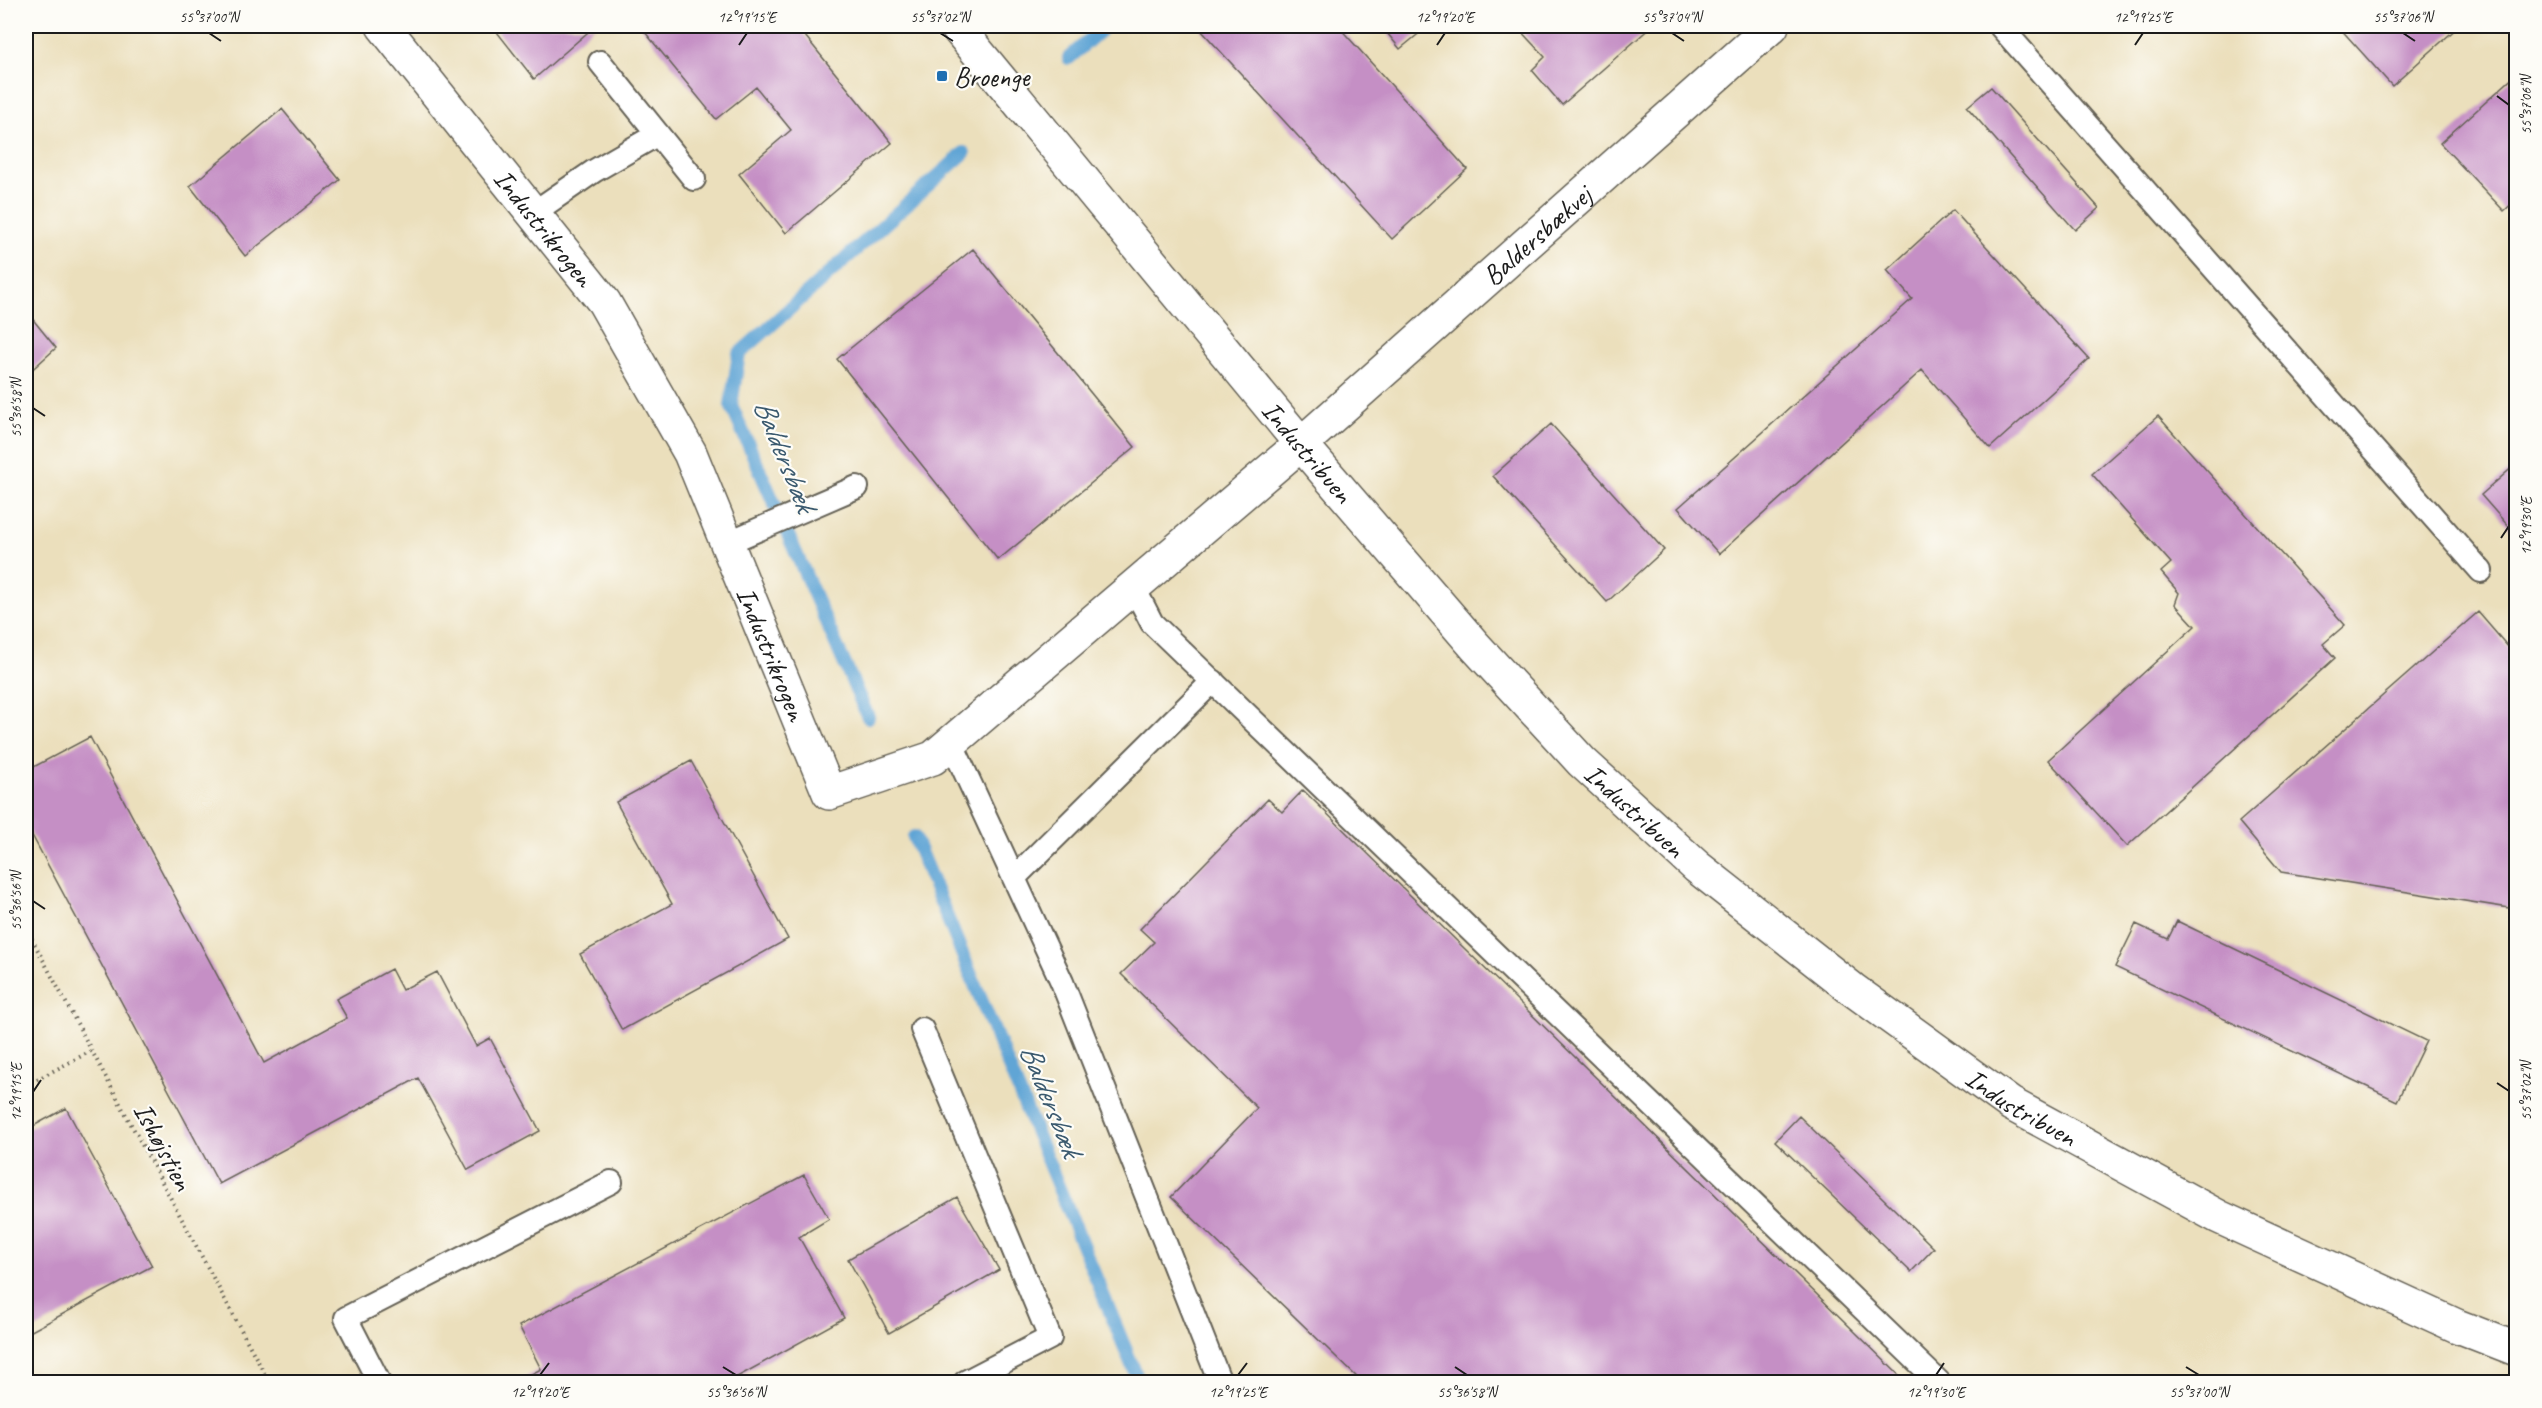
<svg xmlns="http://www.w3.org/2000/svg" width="2542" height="1408" font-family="Caveat,sans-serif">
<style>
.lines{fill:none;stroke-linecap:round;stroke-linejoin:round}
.stream{stroke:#60a5d5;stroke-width:14}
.building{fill:#c58fc5}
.lane-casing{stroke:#646054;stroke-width:26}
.street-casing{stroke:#646054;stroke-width:36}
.secondary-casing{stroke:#646054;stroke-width:36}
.path{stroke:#646054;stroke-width:4;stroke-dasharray:1.5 4.5;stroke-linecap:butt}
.lane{stroke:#fff;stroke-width:22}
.street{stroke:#fff;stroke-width:33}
.secondary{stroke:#fff;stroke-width:33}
.ticks{fill:none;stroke:#1c1c1c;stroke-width:2}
.poi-dot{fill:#1f6fb2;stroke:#fdfcf7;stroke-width:2}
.labels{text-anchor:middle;stroke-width:4.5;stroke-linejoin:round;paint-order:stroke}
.poi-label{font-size:28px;fill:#1c1c1c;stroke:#fdfcf7;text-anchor:start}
.street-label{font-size:28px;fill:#1c1c1c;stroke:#fdfcf7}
.water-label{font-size:30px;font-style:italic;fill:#3b5a6f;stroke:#fdfcf7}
.neatline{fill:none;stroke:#1c1c1c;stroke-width:2}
.ticks-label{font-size:15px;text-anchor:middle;fill:#1c1c1c}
</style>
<rect width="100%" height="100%" fill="#fdfcf7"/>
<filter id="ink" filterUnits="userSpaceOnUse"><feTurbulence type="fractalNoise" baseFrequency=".0167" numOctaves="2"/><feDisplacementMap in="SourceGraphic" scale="12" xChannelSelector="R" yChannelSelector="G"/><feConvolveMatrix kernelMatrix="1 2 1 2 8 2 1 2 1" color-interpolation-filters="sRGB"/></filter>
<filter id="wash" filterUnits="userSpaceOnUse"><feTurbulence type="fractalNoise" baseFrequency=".008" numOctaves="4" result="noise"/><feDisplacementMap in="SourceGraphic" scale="24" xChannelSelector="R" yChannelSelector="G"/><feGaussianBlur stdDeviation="1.35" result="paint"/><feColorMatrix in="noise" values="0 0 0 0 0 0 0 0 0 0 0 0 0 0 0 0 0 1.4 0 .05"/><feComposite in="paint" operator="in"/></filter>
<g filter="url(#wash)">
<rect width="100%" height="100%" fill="#ebdfbc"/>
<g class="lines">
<path class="stream" d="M1069,58l36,-32
M868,717l-137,-312 8,-51 225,-201
M914,837l225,545"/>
</g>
<g id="blocks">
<path class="building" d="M505,26h90l-61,53 -37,-47z
M640,26h157l95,117 -106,90 -47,-59 52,-44 -35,-43 -40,32z
M1206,26h132l129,143 -75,70 -191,-209z
M1398,26h30l-28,23 -12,-15z
M1516,26h136l-90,79 -30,-35 13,-13z
M2338,26h121l-67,60z
M2516,75v125l-12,11 -64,-68z
M1991,87l108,121 -24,22 -108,-123z
M282,109l58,71 -95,76 -55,-70z
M1953,210l136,149 -99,89 -68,-78 -203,184 -41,-46 234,-209 -25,-29z
M973,249l162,198 -137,113 -161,-201z
M26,311l30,37 -30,27z
M2158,416l187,209 -22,19 12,14 -208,188 -79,-86 147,-134 -20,-22 4,-11 -18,-21 10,-9 -79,-89z
M1551,424l113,126 -57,52 -114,-126z
M2515,465l1,2v68l-35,-40z
M2478,612l38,44v253l-235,-37 -42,-50z
M90,737l174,326 83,-45 -11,-19 55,-30 11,21 35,-18 39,74 14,-8 50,93 -72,39 -50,-92 -199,106 -193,-360v-53z
M691,761l97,178 -166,91 -42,-76 92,-50 -56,-102z
M1303,790l603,592h-544l-191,-185 86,-89 -136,-134 33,-32 -14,-13 128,-130 14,13z
M2177,921l249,120 -29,60 -282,-134 21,-43 32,15z
M66,1108l86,158 -126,68v-204z
M1799,1116l135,132 -23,24 -136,-131z
M804,1175l25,44 -30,18 45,81 -116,64h-211l24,-13 -22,-43z
M957,1197l42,73 -110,63 -41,-74z"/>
</g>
</g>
<g filter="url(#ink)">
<use href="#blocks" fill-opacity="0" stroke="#646054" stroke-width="1.5"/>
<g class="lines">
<g class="lane-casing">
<path id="lane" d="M2000,26l481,545
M600,62l94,117
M533,213l61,-42 64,-37
M727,543l130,-56
M1133,586l19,37 787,759
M951,742l111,240 158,400
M1014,878l199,-197
M922,1029l128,309 -85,44
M379,1382l-33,-64 265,-136"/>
</g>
<g class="street-casing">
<g id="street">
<path id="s1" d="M383,26l221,276 86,151 139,340 104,-35 368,-314 471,-418"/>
</g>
</g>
<g class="secondary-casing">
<g id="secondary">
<path id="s2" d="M956,26l345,418 174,202 107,116 115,105 155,122 159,115 208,113 238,109 59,23"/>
</g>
</g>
<path class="path" d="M26,928l243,454
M26,1075l10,5 55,-29"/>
<use href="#lane" class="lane"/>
<use href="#street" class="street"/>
<use href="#secondary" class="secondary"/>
</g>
</g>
<path class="ticks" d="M209,33l12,8M940,33l13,8M1672,33l12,8M2403,33l12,8M739,45l8,-12M1437,45l8,-12M2135,45l8,-12M2497,96l12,9M33,408l12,8M2501,538l8,-12M33,901l12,8M2497,1083l12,8M33,1092l8,-12M723,1367l13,8M1455,1367l12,8M2186,1367l13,8M540,1375l9,-12M1238,1375l9,-12M1936,1375l8,-12"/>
<rect class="poi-dot" x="936" y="70" width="12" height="12" rx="3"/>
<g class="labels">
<g class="poi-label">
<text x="954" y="86">Broenge</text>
</g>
<g class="street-label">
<text dy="10" stroke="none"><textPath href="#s1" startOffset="258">Industrikrogen</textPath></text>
<text dy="10" stroke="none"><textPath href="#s1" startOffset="1803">Baldersbækvej</textPath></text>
<text dy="10" stroke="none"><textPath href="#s2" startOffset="552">Industribuen</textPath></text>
<text dy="10" stroke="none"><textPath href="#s1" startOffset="744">Industrikrogen</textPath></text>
<text dy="10" stroke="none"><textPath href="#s2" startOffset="1038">Industribuen</textPath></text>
<text dy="10" stroke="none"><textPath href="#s2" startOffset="1526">Industribuen</textPath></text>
<text transform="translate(164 1146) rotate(62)" y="10">Ishøjstien</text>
</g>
<g class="water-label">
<text transform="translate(785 455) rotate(68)" y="10">Baldersbæk</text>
<text transform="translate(1051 1100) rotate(68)" y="10">Baldersbæk</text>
</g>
</g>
<rect width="2542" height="1408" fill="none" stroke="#fdfcf7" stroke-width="66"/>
<rect x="33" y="33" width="2476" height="1342" class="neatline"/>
<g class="ticks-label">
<text x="209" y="22">55°37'00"N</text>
<text x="747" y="22">12°19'15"E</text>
<text x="940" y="22">55°37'02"N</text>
<text x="1445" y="22">12°19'20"E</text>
<text x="1672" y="22">55°37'04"N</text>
<text x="2143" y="22">12°19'25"E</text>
<text x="2403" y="22">55°37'06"N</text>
<text transform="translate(2526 105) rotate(-90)" y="5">55°37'06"N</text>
<text transform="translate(16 408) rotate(-90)" y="5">55°36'58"N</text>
<text transform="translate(2526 526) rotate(-90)" y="5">12°19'30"E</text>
<text transform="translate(16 901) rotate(-90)" y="5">55°36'56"N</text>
<text transform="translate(2526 1091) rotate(-90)" y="5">55°37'02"N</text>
<text transform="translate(16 1092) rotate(-90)" y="5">12°19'15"E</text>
<text x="540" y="1397">12°19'20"E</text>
<text x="736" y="1397">55°36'56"N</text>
<text x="1238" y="1397">12°19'25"E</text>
<text x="1467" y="1397">55°36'58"N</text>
<text x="1936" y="1397">12°19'30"E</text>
<text x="2199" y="1397">55°37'00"N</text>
</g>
</svg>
